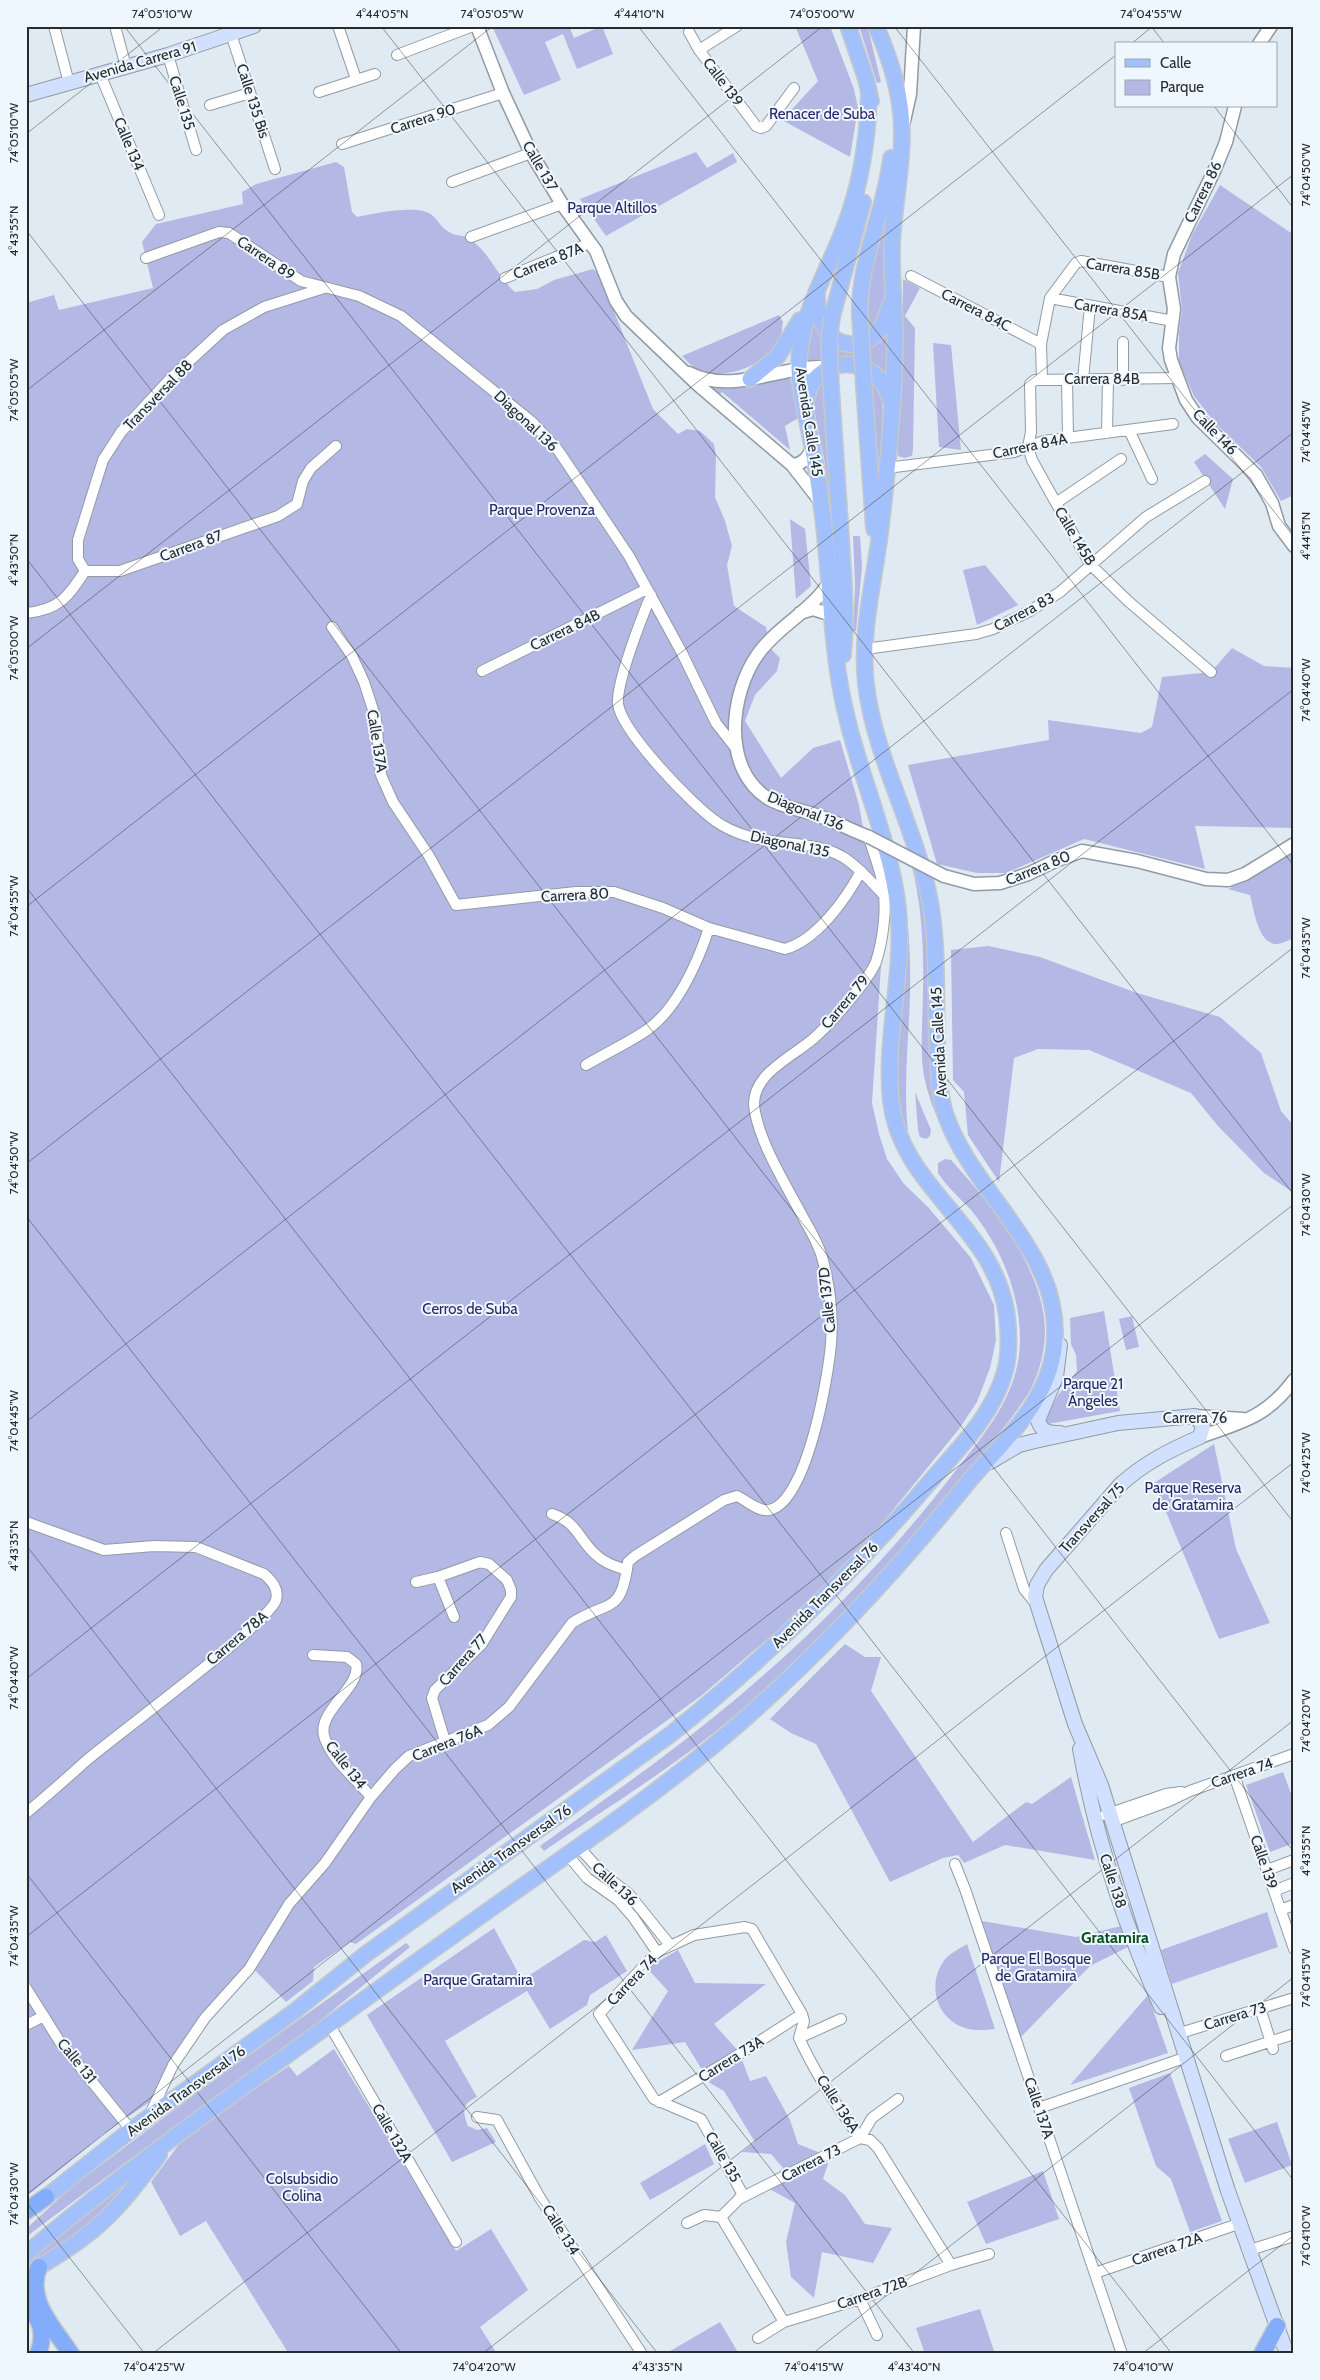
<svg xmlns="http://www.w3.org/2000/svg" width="1320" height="2380" font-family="Cabin,sans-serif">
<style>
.green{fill:#b4b8e5}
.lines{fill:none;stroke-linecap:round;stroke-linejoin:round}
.minor-casing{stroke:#929ba3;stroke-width:12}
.tertiary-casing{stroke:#929ba3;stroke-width:15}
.secondary-casing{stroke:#929ba3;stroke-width:16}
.primary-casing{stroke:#c7c8c9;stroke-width:18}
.trunk-casing{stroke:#c7c8c9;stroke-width:19}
.minor{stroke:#fff;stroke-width:10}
.tertiary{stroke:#fff;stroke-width:12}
.secondary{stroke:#d0e0fe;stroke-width:14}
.primary{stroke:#a2c1fc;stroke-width:15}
.trunk{stroke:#83acfb;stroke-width:16}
.tertiary-bridge-casing{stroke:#929ba3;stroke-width:15;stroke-linecap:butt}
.primary-bridge-casing{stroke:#c7c8c9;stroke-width:18;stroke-linecap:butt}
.tertiary-bridge{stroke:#fff;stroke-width:12}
.primary-bridge{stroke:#a2c1fc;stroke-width:15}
.ticks{fill:none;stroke:#282c2f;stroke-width:1;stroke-opacity:0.45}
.labels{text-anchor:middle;stroke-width:4;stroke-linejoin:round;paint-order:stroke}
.street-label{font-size:15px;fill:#282c2f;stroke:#eff7fe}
.park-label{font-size:15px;fill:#2b2668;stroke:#eff7fe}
.neighbourhood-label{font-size:16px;font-weight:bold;fill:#094f20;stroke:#eff7fe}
.neatline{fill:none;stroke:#282c2f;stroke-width:2}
.ticks-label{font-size:12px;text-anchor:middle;fill:#282c2f}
</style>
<rect width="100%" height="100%" fill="#e0eaf3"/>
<path class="green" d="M492,26h77l5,12 28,-12 11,28 -36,15 -14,-35 -18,8 16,38 -37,15z
M795,26h35l24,63 4,19 -8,49 -68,-37 36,-39z
M859,26l9,2 13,54 -4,1z
M696,152l11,16 26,-15 4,9 -131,74 -26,-37z
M336,162l8,5 8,45 5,5c16,-3 63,-14 76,-1 6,5 8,12 16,16 9,6 15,0 27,12 16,14 23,34 39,48l22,-3 17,-9 39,-11 6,5 54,135 25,25 9,-5 13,2 14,13 2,12 -1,41 10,24 7,25 -5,19 7,41 32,21 4,21 10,10 -3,13 -22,24 -10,26 36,57 32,-30 27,-8 19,65 4,23 14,44 6,64 -11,167 7,31 8,25 17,25 24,23 43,51 23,47 2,35 -6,28 -13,34 -18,27 -75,92 -53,57 -53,52 -77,66 -345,248 -6,-2 -36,25 -1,14 -27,21 -38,-39 -52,60 -45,78 -49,34 -76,62v-1894l28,-8 5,15 94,-22 -11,-46 14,-18 87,-20 -1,-12 14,-8z
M1220,185l74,50v260l-13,6 -20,-34 -46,-44 -21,-27 -15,-34v-29l3,-24 -4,-36 14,-38z
M888,199v40l-4,69 -17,28 -2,-36z
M903,279l17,9 -15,28 10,12 -2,121 -1,7 -8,2 -6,-2 -1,-12 4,-43 2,-69z
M779,315l4,7c-1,6 -1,14 -4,19 -14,25 -56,41 -82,28 -6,-3 -11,-9 -15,-13z
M811,317l8,15 39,19 22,-8 9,-11 -1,53 -30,-28 -25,-1 -29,6z
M933,343l18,2 10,105 -22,-3z
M825,375l15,209 -16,-126 -10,-49 -1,-13z
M869,375l13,21 1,20 -6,91z
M788,376l2,2 10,39 -15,9 5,24 -68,-58 -5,5 -16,-12z
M1205,454l28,25 -8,30 -31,-47z
M790,519l15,10 6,57 -15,13z
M853,536h7l2,31 -6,64h-3l2,-46z
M985,565l33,40 -41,20 -14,-55z
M1232,648l32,18 30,2v160l-99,-2 10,43 -121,-30 -78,34h-29l-40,-9 -29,-99 141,-25 -1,-20 93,13 11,-6 10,-50 49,-5z
M1294,853v85c-5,2 -11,5 -16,6 -20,2 -24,-35 -28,-49l-22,-6z
M895,862l3,1c10,43 13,86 12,130 -1,46 -7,91 -2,138l-4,2 -7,-28z
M912,867l6,4 5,23 23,233 -4,2c-8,-19 -16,-38 -19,-59 -3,-27 0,-53 0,-80 1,-41 -1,-83 -11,-123z
M988,946l52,11 97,36 83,24 41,36 20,58 13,15v67l-30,-20 -46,-47 -27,-33 -102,-43 -51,-1 -24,9 -15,124 -31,-47 -4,-43 -11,-12 -2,-130z
M915,1092l16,38 -1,6 -4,3 -6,-2 -2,-7z
M945,1159l6,1c40,44 95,111 94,174 -1,22 -8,48 -21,66 -19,29 -43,55 -64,81 -68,82 -141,161 -221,231 -60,52 -130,94 -195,139l-4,-5c59,-43 119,-84 175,-130 88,-71 169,-152 238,-242 32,-41 67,-80 67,-135 0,-46 -20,-94 -49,-129 -11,-12 -24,-23 -33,-37v-10z
M1104,1311l16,100 -72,13 -3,-5 13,-24 19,-24 -1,-16 -5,-11 -1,-26z
M1132,1316l7,31 -13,3 -7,-31z
M1214,1444l22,105 34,74 -51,16 -65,-156z
M845,1644l20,13h16l-10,34 102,151 53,-40 6,2 39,-27 24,83 -90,-15 -41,18 -6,-8 -15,3 -53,24 -74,-138 -25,-11 -21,-14z
M1283,1772l11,30v41l-24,9 -24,-67z
M1267,1912l11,35 -106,37 -11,-34z
M982,1921l94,16 45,-11 7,21 -38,19 -70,72z
M494,1928l28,52 62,-40 11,2 11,-7 21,36 -37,24 -3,10 -37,24 -23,-38 -82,50 32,56c-15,6 -15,15 -9,29l9,4 10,-2 9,14 -44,20 -85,-147z
M406,1943l4,4 -106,87 -171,123 -107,80v-8l40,-37 27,-21 109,-82z
M967,1944l28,85c-9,1 -21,2 -30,-1 -28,-9 -38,-42 -22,-66 5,-8 16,-13 24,-18z
M678,1950l17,33 71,1 -52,40 25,28 11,29 16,-5 24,44 8,24 20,8 10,12 -5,15 22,16 20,29 27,4 -19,35 -51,-11 -8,46 -23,-21 -5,-35 9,-39 -31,-17 19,-18 -12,-14 -29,-2 13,-10 -31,-51 -14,-8 -25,-41 -53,8 36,-59 -21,-23z
M1148,1995l20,58 -98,32z
M334,2049l122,202 35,-22 37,61 -48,37 17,27h-208l-83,-133 -26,15 -29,-54 29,-39 39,-30 70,-47 8,10z
M1170,2073l52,148 -32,11 -19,-53 -15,-13 -27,-78z
M1277,2122l15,43 -47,18 -17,-44z
M705,2144l9,20 -64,36 -10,-17z
M145,2164l-53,61 -66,41v-6z
M1043,2171l16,48 -73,25 -19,-42z
M980,2309l15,45h-70l-9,-26z
M720,2322l19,32h-74z"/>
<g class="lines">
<g class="minor-casing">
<path id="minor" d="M54,26l15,57
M115,26l11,41
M338,26l18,53
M689,32l10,18 57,76 5,2 5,-2 28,-38
M231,34l44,135
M699,50l38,-24
M168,55l28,95
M397,55l76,-29
M100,74l59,141
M319,92l56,-18
M210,105l40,-12
M342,144l161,-51
M452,182l79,-29
M471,237l91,-33
M146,258l73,-26 10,1 72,48 58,15 42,20 131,106 26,28 71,106 53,97 34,70 22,28
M911,276l130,68
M505,278l85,-35
M1050,298l123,23
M1176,378l-141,2 -5,4 1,48 -3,15 4,13 58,104 38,37 83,71
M1042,379l-1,-35 9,-46 26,-35 5,-2 88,16
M1067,379l1,58
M1083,380l7,-74
M1123,380v-38
M1129,430l23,49
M1107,433l1,-53
M887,468l127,-16 30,-11 129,-17
M1056,503l65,-44
M85,571l-7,-12v-19l25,-80 18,-28 50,-54 52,-48 41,-23 60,-19
M85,571h35l158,-55 19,-12 6,-23 8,-13 25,-22
M651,595c-9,22 -35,88 -33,109 4,28 74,101 99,118 7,5 18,10 27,13 32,11 70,5 99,22 16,10 29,26 42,39
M26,613c33,-3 42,-16 59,-42
M332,627l20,29 12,26 12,37 5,56 12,27 36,54 27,49 120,-13h38l49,16 46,20 76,21c32,-9 61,-50 76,-78
M865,649l111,-15 17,-5 37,-18 30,-19 86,-75 59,-36
M482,671l165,-82
M586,1065c20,-12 42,-22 61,-35 30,-21 51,-68 62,-102
M552,1514c25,8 26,24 43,40 9,9 20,12 32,16
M26,1522l78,28 50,-4 42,1 68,27c8,7 15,15 12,26 -6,22 -161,136 -189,160 -20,18 -40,36 -61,53
M1006,1533l18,56 12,15
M438,1577l16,40
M416,1582l22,-5 42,-15 9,2 18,16 4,10v7l-30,48 -46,45 -3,8 13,43
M313,1655l34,2 9,7c6,24 -42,48 -31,75 8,22 31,40 46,58
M1234,1775l60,174
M1105,1815l61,-21 15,-2
M1112,1822l57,-21 21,-10 104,-37
M578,1846l26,29 24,18 42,52
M567,1854l20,24 31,22 15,17 24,35
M955,1864l10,25 157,465
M1267,1870l27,-10
M1274,1891l20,-8
M1280,1910l14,-5
M26,1988l34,54 71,88
M1260,2008l13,41
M329,2024l127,218
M26,2025l18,-9
M1177,2034l117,-36
M799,2038l42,-19
M1226,2056l68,-22
M659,2102l68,-40 75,-48
M1039,2108l145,-50
M150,2114l23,-49 32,-47 44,-49 40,-65 36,-41 46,-66 24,-28 14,-13 79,-31 21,-18 63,-84c37,-24 49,-7 56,-61l7,-6 89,-56 13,-4c9,4 21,16 32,14 38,-7 59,-133 62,-166 2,-27 -1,-57 -8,-83 -3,-14 -11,-28 -18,-40 -17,-33 -43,-73 -50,-109 -8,-36 36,-54 58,-73 17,-15 55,-58 63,-77 7,-22 11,-53 7,-75 -2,-17 -10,-34 -14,-50
M477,2117l20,3 43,78 102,156
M739,2199l121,-61 12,-20 26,-19
M687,2223l17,-8 17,2
M1253,2249l41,-13
M1095,2273l143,-49
M860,2299l17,36
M784,2322l-63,-105 18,-18 3,-6 -41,-74 -47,-20 -55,-85 58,-62 37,-17 51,-8 7,2 50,85 2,7 -5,17c16,35 39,70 61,100l10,2 8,8 73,117
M758,2338l26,-16 76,-23 91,-34 38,-11"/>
</g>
<g class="tertiary-casing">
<path id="tertiary" d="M477,26l26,67 28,60 31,51 34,47 20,50 10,15 71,68 95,81 28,36
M1259,44l12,-18
M1235,106l-9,36 -11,27 -41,85 -5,23 5,32 -5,39 2,12 15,40 12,18 58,57 16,28 7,23 15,20
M904,121l6,-27 4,-68
M689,373c35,18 74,2 110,-4 11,-2 23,-2 34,-3
M792,465c12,-1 16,-8 21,-18
M830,581c-17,29 -52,45 -72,73 -28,39 -37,116 11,145 14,8 32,11 47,16 18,6 35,15 53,22
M800,613l13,-4 19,6
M944,876l30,8 26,-1 28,-9 27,-13 27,-10 55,10 69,18 22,1 17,-6 49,-30
M1195,1416l48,3
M1200,1437c41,-15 66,-19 94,-57"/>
</g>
<g class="secondary-casing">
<path id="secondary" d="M26,95l142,-40 86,-29
M1060,1433c-11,0 -19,-1 -22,-13l18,-43 4,-32
M990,1462l29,-17 16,-4 83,-18 77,-7 8,10 -3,11c-30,13 -56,26 -80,48l-74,85 -9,15 -2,12 40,127 26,61 127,406 59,163
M1080,1749c16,90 44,175 81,258"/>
</g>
<g class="primary-casing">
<path id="primary" d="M848,26l18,53 5,22
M817,295c-2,58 61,69 72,11
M860,316c-2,-54 25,-104 31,-158
M832,317l31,-115
M750,379l28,-23 22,-36
M831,387l13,197 1,44 -2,27
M864,387l10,142
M806,404c3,-51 73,-53 84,-4
M36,2205l95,-75 164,-119 71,-57 305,-220c94,-75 179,-158 257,-250 29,-34 65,-68 77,-113 5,-17 4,-36 2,-55 -11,-89 -107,-128 -116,-215 -7,-64 14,-128 7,-193 -7,-63 -35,-124 -50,-186 -19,-72 -16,-146 -27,-219 -3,-24 -7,-49 -12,-73 -4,-21 -10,-42 -10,-63 0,-52 28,-93 45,-139 17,-43 24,-90 25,-135
M26,2254c81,-69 167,-131 253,-193 75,-54 149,-108 224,-161 75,-53 153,-106 223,-165 87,-74 167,-160 239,-249 38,-46 89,-86 90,-151 2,-87 -82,-142 -109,-219 -6,-18 -7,-36 -8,-55 -4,-55 2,-111 -9,-165 -15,-72 -55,-141 -63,-212 -6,-50 8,-102 14,-151 8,-64 14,-129 15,-193 0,-32 -4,-65 -3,-97 2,-37 10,-73 10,-110 0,-38 -11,-72 -26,-107
M26,2275c23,-14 47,-28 67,-45 26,-21 46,-49 66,-75"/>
</g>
<g class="trunk-casing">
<path id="trunk" d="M26,2211l20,-14
M39,2267c-14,32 15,61 32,87
M26,2306c16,12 19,30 12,48
M1262,2354l15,-28"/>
</g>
<use href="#minor" class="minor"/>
<use href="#tertiary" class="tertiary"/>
<use href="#secondary" class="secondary"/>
<use href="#primary" class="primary"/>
<use href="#trunk" class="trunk"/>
<g class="tertiary-bridge-casing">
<path id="tertiary-bridge" d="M869,837l75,39"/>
</g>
<g class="primary-bridge-casing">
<path id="primary-bridge" d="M860,316l4,71
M831,387l-2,-48 3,-22"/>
</g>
<use href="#tertiary-bridge" class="tertiary-bridge"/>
<use href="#primary-bridge" class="primary-bridge"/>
</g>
<path class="ticks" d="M124,26l1170,1497M381,26l913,1169M638,26l656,840M894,26l400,511M1151,26l14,18M1131,44l22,-18M1214,106l80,103M26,134l138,-108M26,230l1268,1622M26,391l467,-365M26,558l1268,1623M26,649l797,-623M26,887l1146,1467M26,907l1090,-852M26,1164l1268,-990M26,1216l889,1138M26,1422l1268,-990M26,1545l632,809M26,1679l1268,-990M26,1873l376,481M26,1937l1268,-990M26,2195l1268,-991M26,2202l119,152M152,2354l1142,-892M482,2354l812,-634M812,2354l482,-377M1142,2354l152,-119"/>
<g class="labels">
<g class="street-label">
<text transform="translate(140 62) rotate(-16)" y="5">Avenida Carrera 91</text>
<text transform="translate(723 82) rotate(53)" y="5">Calle 139</text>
<text transform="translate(253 101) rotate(72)" y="5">Calle 135 Bis</text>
<text transform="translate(182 103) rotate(73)" y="5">Calle 135</text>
<text transform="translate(423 119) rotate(-18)" y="5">Carrera 90</text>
<text transform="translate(129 144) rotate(67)" y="5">Calle 134</text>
<text transform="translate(540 166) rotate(60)" y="5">Calle 137</text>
<text transform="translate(1203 192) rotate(-64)" y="5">Carrera 86</text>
<text transform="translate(266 258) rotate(34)" y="5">Carrera 89</text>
<text transform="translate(548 261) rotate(-22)" y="5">Carrera 87A</text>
<text transform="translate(1123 269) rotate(9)" y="5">Carrera 85B</text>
<text transform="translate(976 310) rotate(27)" y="5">Carrera 84C</text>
<text transform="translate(1111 310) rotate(10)" y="5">Carrera 85A</text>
<text x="1102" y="384">Carrera 84B</text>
<text transform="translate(158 395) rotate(-46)" y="5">Transversal 88</text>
<text transform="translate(526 421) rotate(43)" y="5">Diagonal 136</text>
<text transform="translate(809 422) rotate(81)" y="5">Avenida Calle 145</text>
<text transform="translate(1215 432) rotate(46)" y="5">Calle 146</text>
<text transform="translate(1030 446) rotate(-12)" y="5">Carrera 84A</text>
<text transform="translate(1075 536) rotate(59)" y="5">Calle 145B</text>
<text transform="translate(191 546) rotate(-20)" y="5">Carrera 87</text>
<text transform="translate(1024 612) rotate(-28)" y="5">Carrera 83</text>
<text transform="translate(565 630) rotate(-26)" y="5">Carrera 84B</text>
<text transform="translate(377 741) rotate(81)" y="5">Calle 137A</text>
<text transform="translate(806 811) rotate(22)" y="5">Diagonal 136</text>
<text transform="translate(790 844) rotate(12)" y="5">Diagonal 135</text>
<text transform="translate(1038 868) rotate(-22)" y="5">Carrera 80</text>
<text transform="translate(575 895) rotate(-3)" y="5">Carrera 80</text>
<text transform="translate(845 1002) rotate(-50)" y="5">Carrera 79</text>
<text transform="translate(939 1042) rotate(-93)" y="5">Avenida Calle 145</text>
<text transform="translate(827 1300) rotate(-96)" y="5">Calle 137D</text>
<text x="1195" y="1423">Carrera 76</text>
<text transform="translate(1092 1518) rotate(-48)" y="5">Transversal 75</text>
<text transform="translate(825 1595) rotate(-45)" y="5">Avenida Transversal 76</text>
<text transform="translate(237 1638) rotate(-40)" y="5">Carrera 78A</text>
<text transform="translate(463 1660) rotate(-48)" y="5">Carrera 77</text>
<text transform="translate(447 1743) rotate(-22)" y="5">Carrera 76A</text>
<text transform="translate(346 1765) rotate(52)" y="5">Calle 134</text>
<text transform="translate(1242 1773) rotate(-19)" y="5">Carrera 74</text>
<text transform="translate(511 1849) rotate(-35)" y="5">Avenida Transversal 76</text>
<text transform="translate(1264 1862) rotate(71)" y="5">Calle 139</text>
<text transform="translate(1113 1881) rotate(72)" y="5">Calle 138</text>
<text transform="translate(615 1884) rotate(43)" y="5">Calle 136</text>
<text transform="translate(632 1980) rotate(-46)" y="5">Carrera 74</text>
<text transform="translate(1235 2016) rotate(-17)" y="5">Carrera 73</text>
<text transform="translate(731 2059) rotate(-32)" y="5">Carrera 73A</text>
<text transform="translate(77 2061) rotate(51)" y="5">Calle 131</text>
<text transform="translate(186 2091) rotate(-36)" y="5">Avenida Transversal 76</text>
<text transform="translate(838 2104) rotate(57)" y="5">Calle 136A</text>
<text transform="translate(1039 2108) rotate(71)" y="5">Calle 137A</text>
<text transform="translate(392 2133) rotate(60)" y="5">Calle 132A</text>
<text transform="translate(723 2157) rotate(60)" y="5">Calle 135</text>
<text transform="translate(811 2163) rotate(-27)" y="5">Carrera 73</text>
<text transform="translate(561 2230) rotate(58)" y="5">Calle 134</text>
<text transform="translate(1167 2249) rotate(-19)" y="5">Carrera 72A</text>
<text transform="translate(872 2293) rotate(-19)" y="5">Carrera 72B</text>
</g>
<g class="park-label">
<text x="822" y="119">Renacer de Suba</text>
<text x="612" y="213">Parque Altillos</text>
<text x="542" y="515">Parque Provenza</text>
<text x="470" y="1314">Cerros de Suba</text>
<text x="1093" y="1389">Parque 21<tspan x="1093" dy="17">Ángeles</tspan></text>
<text x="1193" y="1493">Parque Reserva<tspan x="1193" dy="17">de Gratamira</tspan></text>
<text x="1036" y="1964">Parque El Bosque<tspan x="1036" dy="17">de Gratamira</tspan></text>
<text x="478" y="1985">Parque Gratamira</text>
<text x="302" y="2184">Colsubsidio<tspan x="302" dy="17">Colina</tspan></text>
</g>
<g class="neighbourhood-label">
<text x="1115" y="1943">Gratamira</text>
</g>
</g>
<rect width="1320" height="2380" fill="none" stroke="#eff7fe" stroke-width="55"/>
<rect x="1115" y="42" width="162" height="65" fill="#eff7fe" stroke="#9fa6ab"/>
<rect x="1125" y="59" width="25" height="8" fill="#a2c1fc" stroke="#9fa6ab"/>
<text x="1160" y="68" font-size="15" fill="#282c2f">Calle</text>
<rect x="1125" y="80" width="25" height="15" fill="#b4b8e5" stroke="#9fa6ab"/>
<text x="1160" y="92" font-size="15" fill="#282c2f">Parque</text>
<rect x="28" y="28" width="1264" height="2324" class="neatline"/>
<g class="ticks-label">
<text x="162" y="18">74°05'10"W</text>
<text x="382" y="18">4°44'05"N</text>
<text x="492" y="18">74°05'05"W</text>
<text x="639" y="18">4°44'10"N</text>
<text x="822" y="18">74°05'00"W</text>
<text x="1151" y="18">74°04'55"W</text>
<text transform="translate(14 133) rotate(-90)" y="4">74°05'10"W</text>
<text transform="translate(1306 175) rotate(-90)" y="4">74°04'50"W</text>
<text transform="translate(14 231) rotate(-90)" y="4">4°43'55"N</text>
<text transform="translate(14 390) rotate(-90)" y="4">74°05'05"W</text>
<text transform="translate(1306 432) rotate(-90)" y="4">74°04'45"W</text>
<text transform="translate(1306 536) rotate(-90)" y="4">4°44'15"N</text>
<text transform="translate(14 560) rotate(-90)" y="4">4°43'50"N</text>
<text transform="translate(14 648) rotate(-90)" y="4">74°05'00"W</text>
<text transform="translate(1306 690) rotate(-90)" y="4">74°04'40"W</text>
<text transform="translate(14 906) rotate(-90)" y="4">74°04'55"W</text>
<text transform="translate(1306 948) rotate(-90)" y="4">74°04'35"W</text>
<text transform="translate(14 1163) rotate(-90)" y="4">74°04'50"W</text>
<text transform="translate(1306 1205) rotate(-90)" y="4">74°04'30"W</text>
<text transform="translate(14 1421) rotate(-90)" y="4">74°04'45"W</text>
<text transform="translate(1306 1463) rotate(-90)" y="4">74°04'25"W</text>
<text transform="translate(14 1546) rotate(-90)" y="4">4°43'35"N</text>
<text transform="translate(14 1678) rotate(-90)" y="4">74°04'40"W</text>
<text transform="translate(1306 1721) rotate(-90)" y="4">74°04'20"W</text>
<text transform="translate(1306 1851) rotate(-90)" y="4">4°43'55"N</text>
<text transform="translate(14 1936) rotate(-90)" y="4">74°04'35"W</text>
<text transform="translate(1306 1978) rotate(-90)" y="4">74°04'15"W</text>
<text transform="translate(14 2194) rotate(-90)" y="4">74°04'30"W</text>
<text transform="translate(1306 2236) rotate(-90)" y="4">74°04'10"W</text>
<text x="154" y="2371">74°04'25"W</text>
<text x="484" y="2371">74°04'20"W</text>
<text x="657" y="2371">4°43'35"N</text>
<text x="814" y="2371">74°04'15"W</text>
<text x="914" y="2371">4°43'40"N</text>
<text x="1143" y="2371">74°04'10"W</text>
</g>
</svg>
